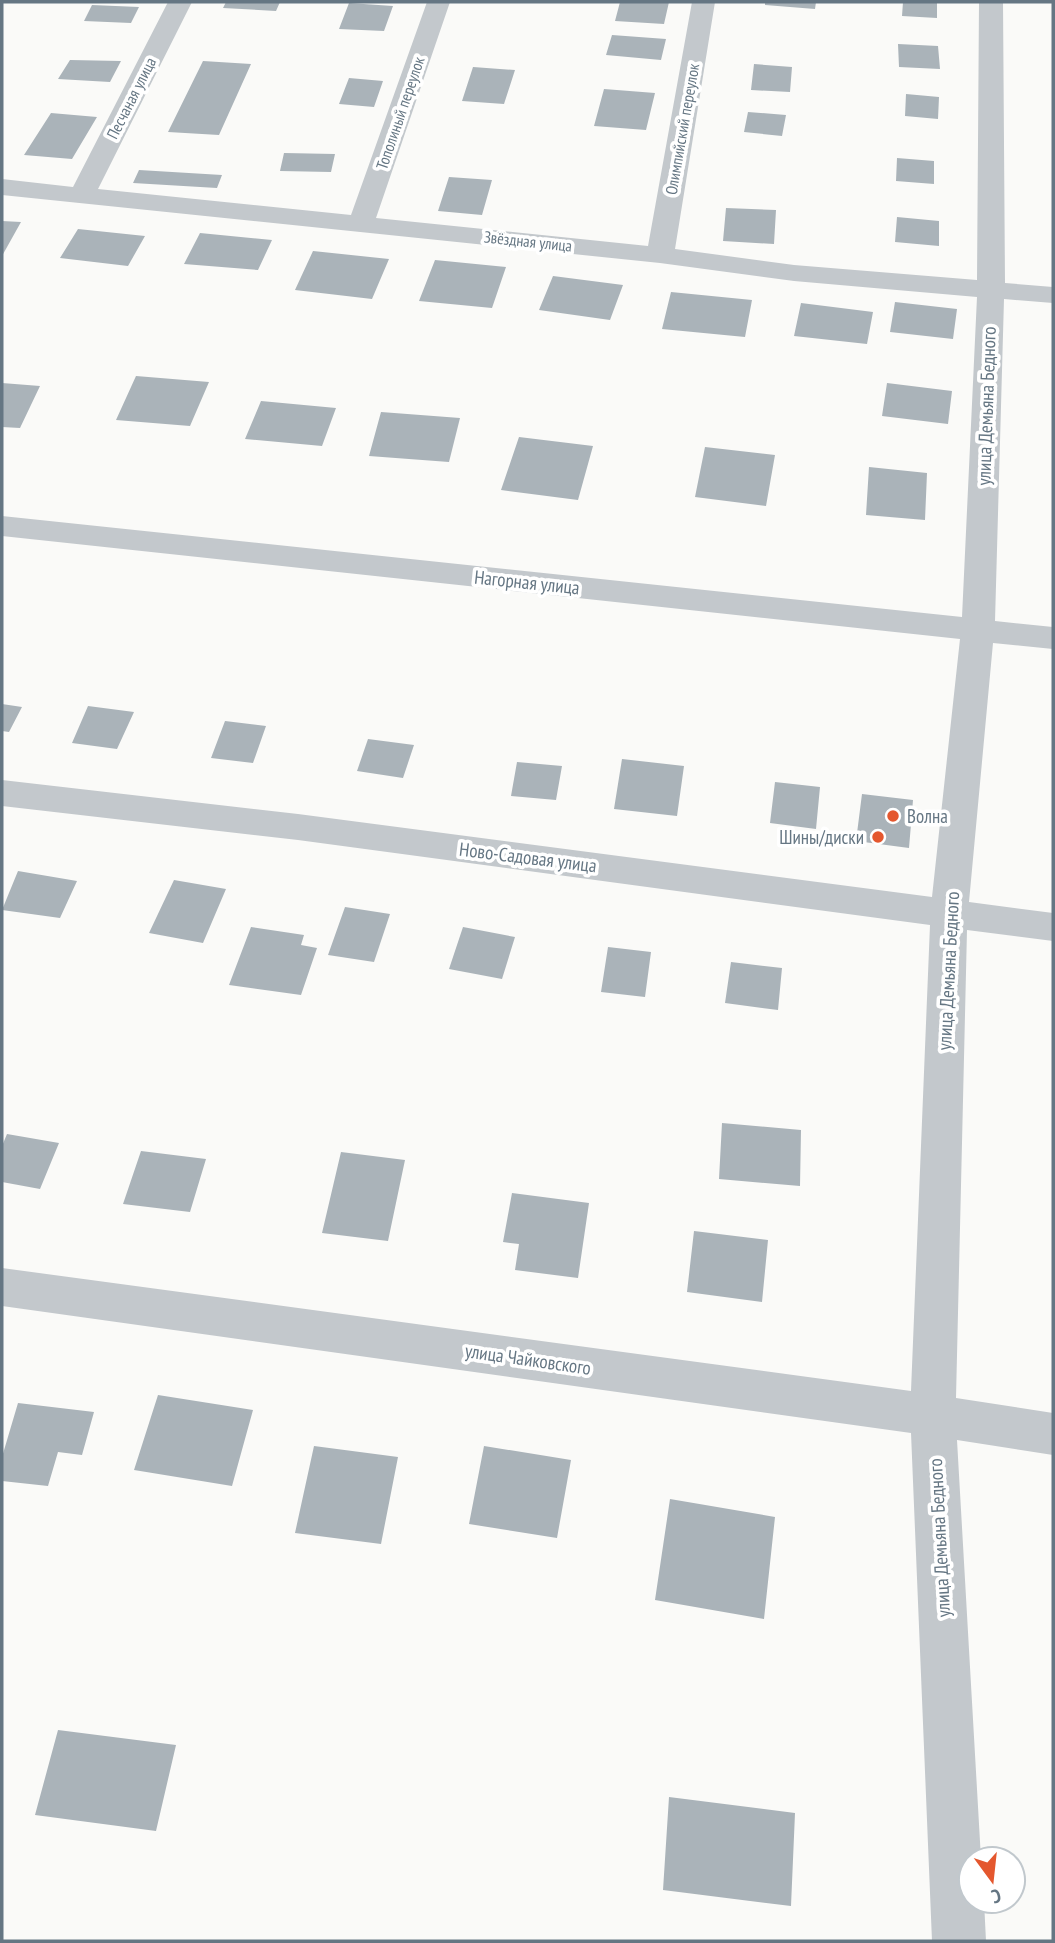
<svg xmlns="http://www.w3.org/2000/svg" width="1055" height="1943" font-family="'PT Sans Narrow',sans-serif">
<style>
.building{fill:#aab3b9}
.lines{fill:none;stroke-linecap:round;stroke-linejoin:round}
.street{fill:#c3c8cc;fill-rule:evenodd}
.poi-dot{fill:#e4572e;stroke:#fff;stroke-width:2.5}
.labels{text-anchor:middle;stroke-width:7;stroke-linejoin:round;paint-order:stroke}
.far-street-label{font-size:16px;fill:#657683;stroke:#fff}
.street-label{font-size:19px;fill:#657683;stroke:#fff}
.poi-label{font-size:19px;fill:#657683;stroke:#fff;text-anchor:start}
</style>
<rect width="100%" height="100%" fill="#fafaf8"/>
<path class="building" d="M226,2h54l-4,9 -53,-3z
M620,2h49l-5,22 -49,-3z
M765,2h51l-1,7 -50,-4z
M903,2h34v16l-35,-2z
M349,3l44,3 -9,25 -45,-2z
M92,5l47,2 -8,16 -47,-2z
M612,35l54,4 -5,21 -55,-5z
M898,44l40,2 2,23 -41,-2z
M70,60l51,1 -11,21 -52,-3z
M203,61l48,3 -32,71 -51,-3z
M754,64l38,3 -2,25 -39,-2z
M473,67l42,3 -11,34 -42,-3z
M349,78l34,3 -9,26 -35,-3z
M604,89l51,4 -9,37 -52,-4z
M906,94l33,3 -1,22 -33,-3z
M748,112l38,3 -4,21 -38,-4z
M51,113l46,4 -25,42 -48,-4z
M284,153l51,1 -4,18 -51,-1z
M897,158l37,3v23l-38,-3z
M139,170l83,5 -5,13 -84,-5z
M449,177l43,3 -10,35 -44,-4z
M726,208l50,2 -2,34 -51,-3z
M897,217l42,4v25l-44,-4z
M2,221l19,1 -19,34z
M78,229l67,7 -17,30 -68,-8z
M200,233l72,7 -14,30 -74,-6z
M313,251l76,8 -17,40 -77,-9z
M435,260l71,7 -14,41 -73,-7z
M553,276l70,9 -13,35 -71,-10z
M671,292l81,8 -7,37 -83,-8z
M895,302l62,7 -4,30 -63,-7z
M801,303l72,9 -6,32 -73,-8z
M136,376l73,6 -19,44 -74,-6z
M2,383l38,3 -20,42 -18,-1z
M887,383l65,8 -4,33 -66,-8z
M261,401l75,7 -14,38 -77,-7z
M381,412l79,6 -11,44 -80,-6z
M519,437l74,9 -15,54 -77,-10z
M705,447l70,8 -9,51 -71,-9z
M869,467l58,6 -2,47 -59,-5z
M2,704l20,3 -13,25 -7,-1z
M88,706l46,6 -17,37 -45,-6z
M225,721l41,5 -13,37 -42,-5z
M368,739l46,6 -11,33 -46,-7z
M622,759l62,7 -7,50 -63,-7z
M517,762l45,4 -6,34 -45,-4z
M775,782l45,5 -4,42 -46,-6z
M862,794l51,6 -4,48 -53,-7z
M18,871l59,10 -17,37 -58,-8z
M174,880l52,9 -23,54 -54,-10z
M345,907l45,7 -16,48 -46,-7z
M251,927l53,8 -3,10 16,3 -16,47 -72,-10z
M463,927l52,10 -13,42 -53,-10z
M608,947l43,5 -6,45 -44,-5z
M731,962l51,6 -4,42 -53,-7z
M722,1123l79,7 -1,56 -81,-7z
M7,1134l52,9 -19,46 -38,-7v-36z
M141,1151l65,8 -16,53 -67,-8z
M341,1152l64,8 -17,81 -66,-8z
M512,1193l77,10 -11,75 -63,-8 4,-26 -16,-2z
M694,1231l74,9 -6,62 -75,-10z
M158,1395l95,15 -21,76 -98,-16z
M18,1403l76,9 -12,43 -24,-3 -10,34 -46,-5v-24z
M314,1446l84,11 -17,87 -86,-11z
M484,1446l87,14 -14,78 -88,-14z
M670,1499l105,18 -11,102 -109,-19z
M58,1730l118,15 -20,86 -121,-16z
M669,1797l126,16 -4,93 -128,-16z"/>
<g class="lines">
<path class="street" d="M168,2h24l-94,187 253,26 76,-213h23l-74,216 272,28 44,-244h23l-40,247 119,16 183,15 2,-278h24l2,281 48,4v16l-49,-4 -9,322 58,6v22l-60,-6 -24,259 84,11v28l-86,-11 -11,468 97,15v42l-96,-15 24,419h-10v42h13l2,40h-54l-21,-508 -909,-127v-38l909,123 19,-466 -632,-85 -296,-34v-26l296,34 634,83 28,-258 -958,-103v-20l960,101 15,-320 -183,-16 -134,-18 -658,-68v-16l71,8z"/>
</g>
<g class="poi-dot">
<circle cx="893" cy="816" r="7"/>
<circle cx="878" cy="837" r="7"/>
</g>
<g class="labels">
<g class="far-street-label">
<text transform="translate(131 98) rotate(-63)" y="6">Песчаная улица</text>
<text transform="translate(400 113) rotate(-71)" y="6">Тополиный переулок</text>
<text transform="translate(682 129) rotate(-80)" y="6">Олимпийский переулок</text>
<text transform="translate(528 241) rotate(6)" y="6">Звёздная улица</text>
</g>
<g class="street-label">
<text transform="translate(986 406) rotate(-88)" y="7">улица Демьяна Бедного</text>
<text transform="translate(527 582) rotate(6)" y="7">Нагорная улица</text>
<text transform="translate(528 857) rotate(7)" y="7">Ново-Садовая улица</text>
<text transform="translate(948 971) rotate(-87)" y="7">улица Демьяна Бедного</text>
<text transform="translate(528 1359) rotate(8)" y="7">улица Чайковского</text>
<text transform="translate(939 1538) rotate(-93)" y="7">улица Демьяна Бедного</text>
</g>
<g class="poi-label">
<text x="907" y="823">Волна</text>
<text x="864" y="844" text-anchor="end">Шины/диски</text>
</g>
</g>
<rect width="1055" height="1943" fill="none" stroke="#657683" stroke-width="7"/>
<g transform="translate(992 1880) rotate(165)"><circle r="33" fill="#ffffff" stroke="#c1c8cd" stroke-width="2"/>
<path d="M0-5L12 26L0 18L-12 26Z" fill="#e4572e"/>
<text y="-10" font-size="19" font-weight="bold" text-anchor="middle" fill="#657683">С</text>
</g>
</svg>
